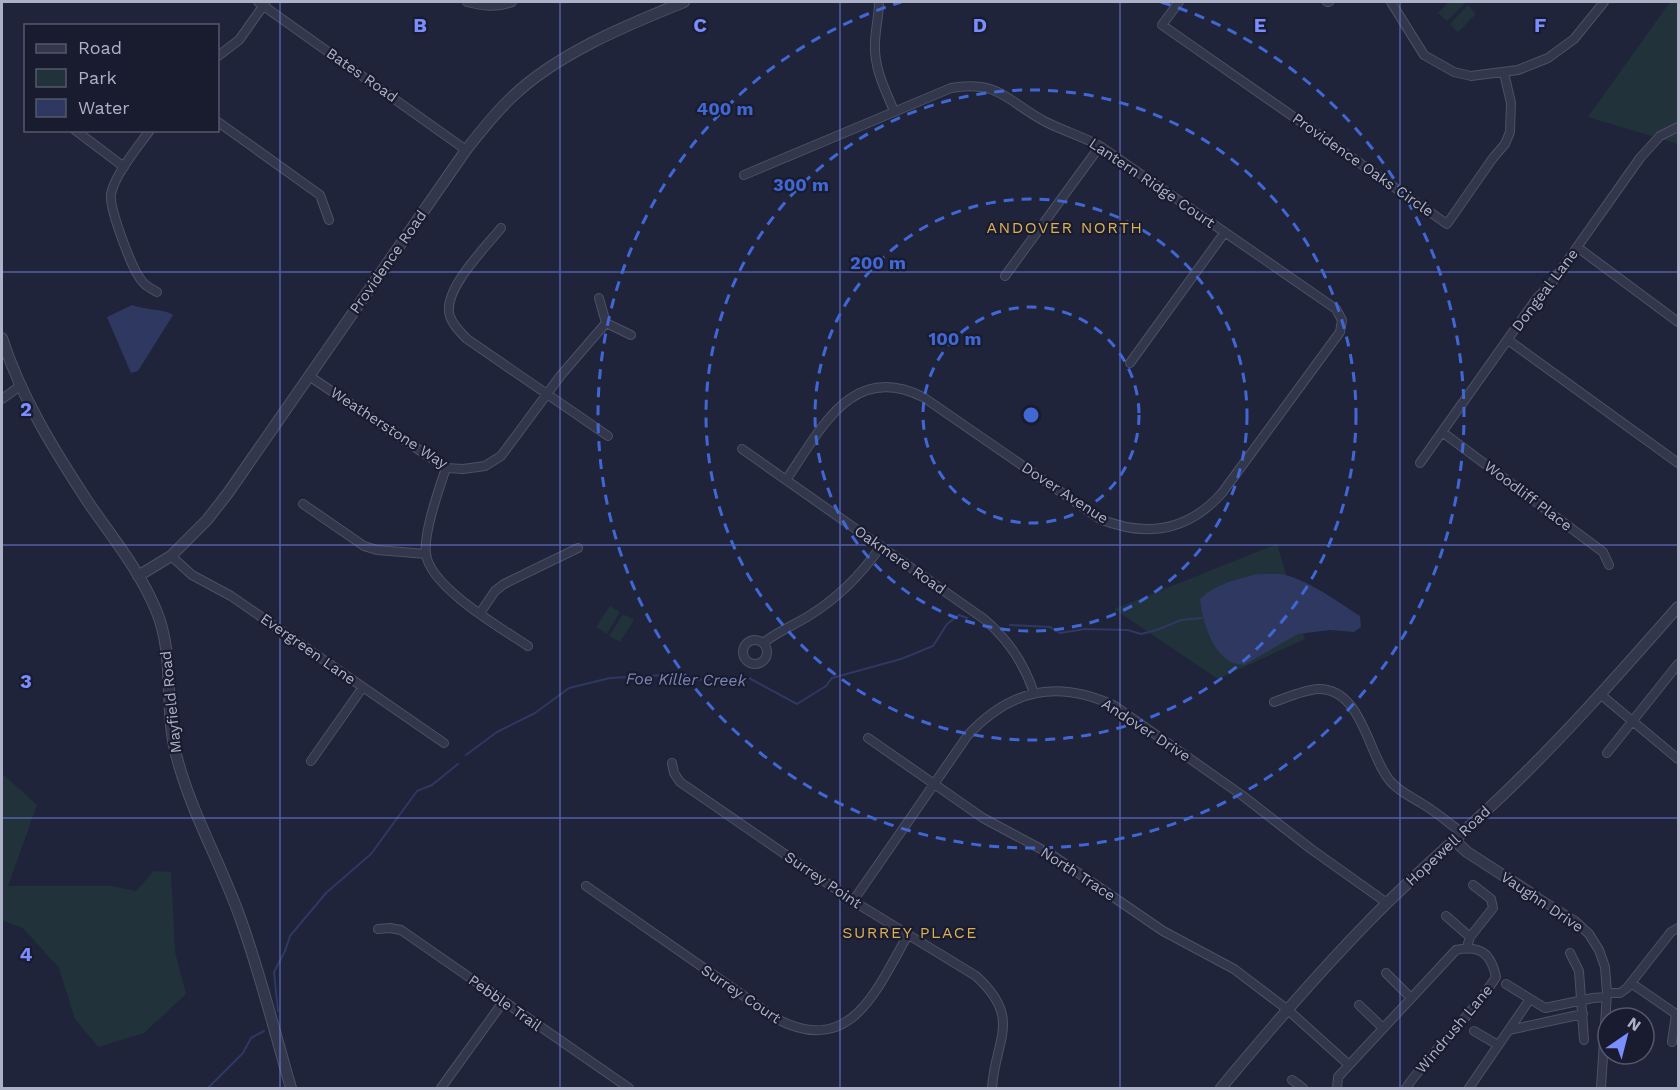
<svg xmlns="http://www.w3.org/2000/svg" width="1680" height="1090" font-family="'Work Sans',sans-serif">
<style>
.green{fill:#21323b}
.water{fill:#2f3861}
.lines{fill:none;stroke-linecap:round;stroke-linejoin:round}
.stream{stroke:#2f3861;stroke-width:2}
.minor-casing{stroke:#4d5165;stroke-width:10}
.tertiary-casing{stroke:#4d5165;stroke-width:12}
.minor{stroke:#33374b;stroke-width:8}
.tertiary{stroke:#33374b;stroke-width:10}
.grid{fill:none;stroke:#7b8eff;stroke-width:1.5;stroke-opacity:0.55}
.ring{fill:none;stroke:#4167d4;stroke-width:3;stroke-dasharray:10 8}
.labels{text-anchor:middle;stroke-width:4.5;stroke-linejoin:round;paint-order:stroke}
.street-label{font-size:15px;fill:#adb1c7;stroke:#191c2f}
.neighbourhood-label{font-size:16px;letter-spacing:1.5px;fill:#dcaf54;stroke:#191c2f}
.water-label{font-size:16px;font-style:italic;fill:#7a85b6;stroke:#191c2f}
.grid-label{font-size:20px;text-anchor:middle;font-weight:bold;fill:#7b8eff;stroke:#191c2f;stroke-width:4.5;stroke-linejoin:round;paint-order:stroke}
.centre{fill:#4167d4;stroke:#191c2f;stroke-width:3}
.ring-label{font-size:18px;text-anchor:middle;font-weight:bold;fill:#4167d4;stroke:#191c2f;stroke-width:4.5;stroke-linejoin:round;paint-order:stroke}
</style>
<rect width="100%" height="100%" fill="#1f243a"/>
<path class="green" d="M1449,2l16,1 -18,18 -9,-8z
M1670,2h8v142l-90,-27z
M1468,5l8,9 -18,18 -8,-8z
M1277,544l28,95 -87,40 -104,-70z
M610,606l10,6 -13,22 -11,-7z
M623,614l11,6 -14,22 -11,-6z
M4,775l33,30 -29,81h103l25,5 18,-20 17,1 4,80 11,42 -42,39 -46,14 -23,-28 -16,-51 -36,-40 -21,-8v-142z"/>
<path class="water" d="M132,305c12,5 33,4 41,10l-35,56 -7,2 -24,-56z
M1257,574c9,1 20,-1 28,1 25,6 53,27 75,41l1,11 -7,5 -24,-2 -32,4 -54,31c-30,-1 -41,-41 -44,-66 17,-16 36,-19 57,-25z"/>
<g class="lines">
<path class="stream" d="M1010,625l40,2 10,6 25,-4 43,1 13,4 16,-4 24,-10 21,-2
M466,755l31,-23 38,-19 34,-25 41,-10 55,-3 14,6 32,-2 19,2 19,-3 48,26 29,-18 6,-8 69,-19 32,-13 14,-22 12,-9 8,3
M278,1011l-4,-39 11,-21 5,-15 36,-43 45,-39 46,-63 15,-6 26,-21
M208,1088l35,-35 8,-15 13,-7"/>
<g class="minor-casing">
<path id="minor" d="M258,2l208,148
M467,2c16,4 29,6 45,0
M879,2c0,14 -4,28 -4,42 -1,25 10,45 19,67
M1179,2l-17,23 285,199 46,-66 12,-14 5,-12 1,-29 -7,-30
M1327,2h2
M1391,2l33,53 30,17 17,4 47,-6 30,-12 26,-19 30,-37
M218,56l21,-16 27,-38
M218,122l102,73 9,25
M75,130l49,37
M150,130c-12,17 -35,44 -39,64 -2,14 21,76 31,87 3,5 10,8 15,11
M744,175l207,-87c48,-8 56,13 93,33 19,10 38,15 56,25l236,163 6,11 -2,12 -118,161c-34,38 -75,45 -122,26l-177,-122c-72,-36 -102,33 -137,83
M501,228c-15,19 -55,58 -52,84 1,10 11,20 18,27l141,97
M1577,247l101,75
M1005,276l95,-130
M599,298l7,25 25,12
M1508,340l170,123
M1130,363l95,-131
M309,376l137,92 17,1 22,-3 16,-10 60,-81 45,-52
M2,399l18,-13
M1442,432l161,120 6,13
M742,449l242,170c24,20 40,44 50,74
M1420,463l117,-165 14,-14 89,-126 20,-22 18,-9
M446,468c-7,21 -23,66 -20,86 4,33 75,74 102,92
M303,504l61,42 13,4 49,4
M171,556l21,19 39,21 213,147
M480,613l15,-22 9,-7 74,-36
M743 652a12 12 0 1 1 24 0a12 12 0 1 1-24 0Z
M763,643c14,-11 29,-17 44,-26 30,-18 54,-42 74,-71
M1600,694l78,65
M1274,702c14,-5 30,-12 44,-13 45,-1 50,68 73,93 9,10 19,14 30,21 14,8 28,20 41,30
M868,738l115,80 69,37 111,76 71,38 54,41 61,55
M1607,753l71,-89
M311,761l52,-74
M672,763l2,10 6,9 173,119 123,75c47,43 19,63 16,112
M586,886l191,133c75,39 100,-31 131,-84
M1535,896l40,25 14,13 10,16 6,17 2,26 -6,95
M853,901l115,-166c43,-46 90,-56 147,-29l128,90 68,53 76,54
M1446,916l24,21
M378,929l12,-1 11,2 228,158
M1467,947l3,-10 23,-29 -2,-9 -18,-14
M1570,953l9,18 5,69
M1386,973l25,25
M1631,983l45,31 -4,28
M1506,984l39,24 48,-10 13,-1
M1607,993h13l7,-5 44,-56 7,-4
M1359,1005l24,23
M1509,1030l74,-16
M1474,1031l24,14
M1292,1080l11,8
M441,1088l62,-86
M1337,1088l1,-11 118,-127c24,-5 35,3 40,27 -26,41 -63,72 -90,111
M1469,1088l61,-89"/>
</g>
<g class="tertiary-casing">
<path id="tertiary" d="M2,338c19,59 52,112 86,164 24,35 52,69 68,108 20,47 7,100 21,148 15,57 46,109 65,165 19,54 33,110 49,165
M138,576l33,-20 36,-36 21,-27 238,-343c14,-18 28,-36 45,-52 45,-44 116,-73 173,-96
M1454,840l13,12 68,44
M1221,1088c53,-64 108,-128 167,-186 40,-39 83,-76 123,-115 59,-57 113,-119 167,-180"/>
</g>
<use href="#minor" class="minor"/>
<use href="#tertiary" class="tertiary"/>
</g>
<path class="grid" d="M280,2v1086M560,2v1086M840,2v1086M1120,2v1086M1400,2v1086M2,272h1676M2,545h1676M2,818h1676"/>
<g class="ring">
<circle cx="1031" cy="415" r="108"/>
<circle cx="1031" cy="415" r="216"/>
<circle cx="1031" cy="415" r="325"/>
<path d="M1161 2A433 433 0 1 1 901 2"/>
</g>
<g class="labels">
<g class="street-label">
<text transform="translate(362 75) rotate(35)" y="5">Bates Road</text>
<text transform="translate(1363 165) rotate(35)" y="5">Providence Oaks Circle</text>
<text transform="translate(1152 183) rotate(34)" y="5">Lantern Ridge Court</text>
<text transform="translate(388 262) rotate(-55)" y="5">Providence Road</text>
<text transform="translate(1545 290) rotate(-53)" y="5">Dongeal Lane</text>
<text transform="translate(389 428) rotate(33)" y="5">Weatherstone Way</text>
<text transform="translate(1065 493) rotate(33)" y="5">Dover Avenue</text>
<text transform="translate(1528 496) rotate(37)" y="5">Woodliff Place</text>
<text transform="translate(900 560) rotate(35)" y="5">Oakmere Road</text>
<text transform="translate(308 649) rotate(35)" y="5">Evergreen Lane</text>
<text transform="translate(171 702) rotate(-96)" y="5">Mayfield Road</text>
<text transform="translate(1146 730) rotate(33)" y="5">Andover Drive</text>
<text transform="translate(1448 846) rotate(-43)" y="5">Hopewell Road</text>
<text transform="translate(1078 874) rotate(33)" y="5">North Trace</text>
<text transform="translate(823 880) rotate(34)" y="5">Surrey Point</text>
<text transform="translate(1542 902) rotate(34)" y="5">Vaughn Drive</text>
<text transform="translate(741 994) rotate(34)" y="5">Surrey Court</text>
<text transform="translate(505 1003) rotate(35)" y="5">Pebble Trail</text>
<text transform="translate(1454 1029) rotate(-50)" y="5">Windrush Lane</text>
</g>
<g class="neighbourhood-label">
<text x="1065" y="233">ANDOVER NORTH</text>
<text x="910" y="938">SURREY PLACE</text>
</g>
<g class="water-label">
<text transform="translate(686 679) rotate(1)" y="6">Foe Killer Creek</text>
</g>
</g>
<g class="grid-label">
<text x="420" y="32">B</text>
<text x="700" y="32">C</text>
<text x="980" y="32">D</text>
<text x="1260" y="32">E</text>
<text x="1540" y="32">F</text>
<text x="26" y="416">2</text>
<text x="26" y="688">3</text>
<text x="26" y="961">4</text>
</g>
<circle cx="1031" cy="415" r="9" class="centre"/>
<g class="ring-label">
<text x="725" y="115">400 m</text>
<text x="801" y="191">300 m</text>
<text x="878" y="269">200 m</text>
<text x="955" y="345">100 m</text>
</g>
<rect width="1680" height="1090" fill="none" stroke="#adb1c7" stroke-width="6"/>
<rect x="24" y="24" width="195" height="108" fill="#191c2f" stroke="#54586c" stroke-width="1.5"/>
<rect x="36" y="44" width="30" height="9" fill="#33374b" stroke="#54586c" stroke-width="1.5"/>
<text x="78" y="54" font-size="18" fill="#adb1c7">Road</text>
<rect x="36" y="69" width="30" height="18" fill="#21323b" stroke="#54586c" stroke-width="1.5"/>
<text x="78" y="84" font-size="18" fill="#adb1c7">Park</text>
<rect x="36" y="99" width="30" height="18" fill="#2f3861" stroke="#54586c" stroke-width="1.5"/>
<text x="78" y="114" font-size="18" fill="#adb1c7">Water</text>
<g transform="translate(1626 1036) rotate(35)"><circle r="28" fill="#191c2f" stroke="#54586c" stroke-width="1.5"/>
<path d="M0-4.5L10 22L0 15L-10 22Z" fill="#7b8eff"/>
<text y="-9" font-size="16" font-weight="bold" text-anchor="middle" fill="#adb1c7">N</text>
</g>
</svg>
